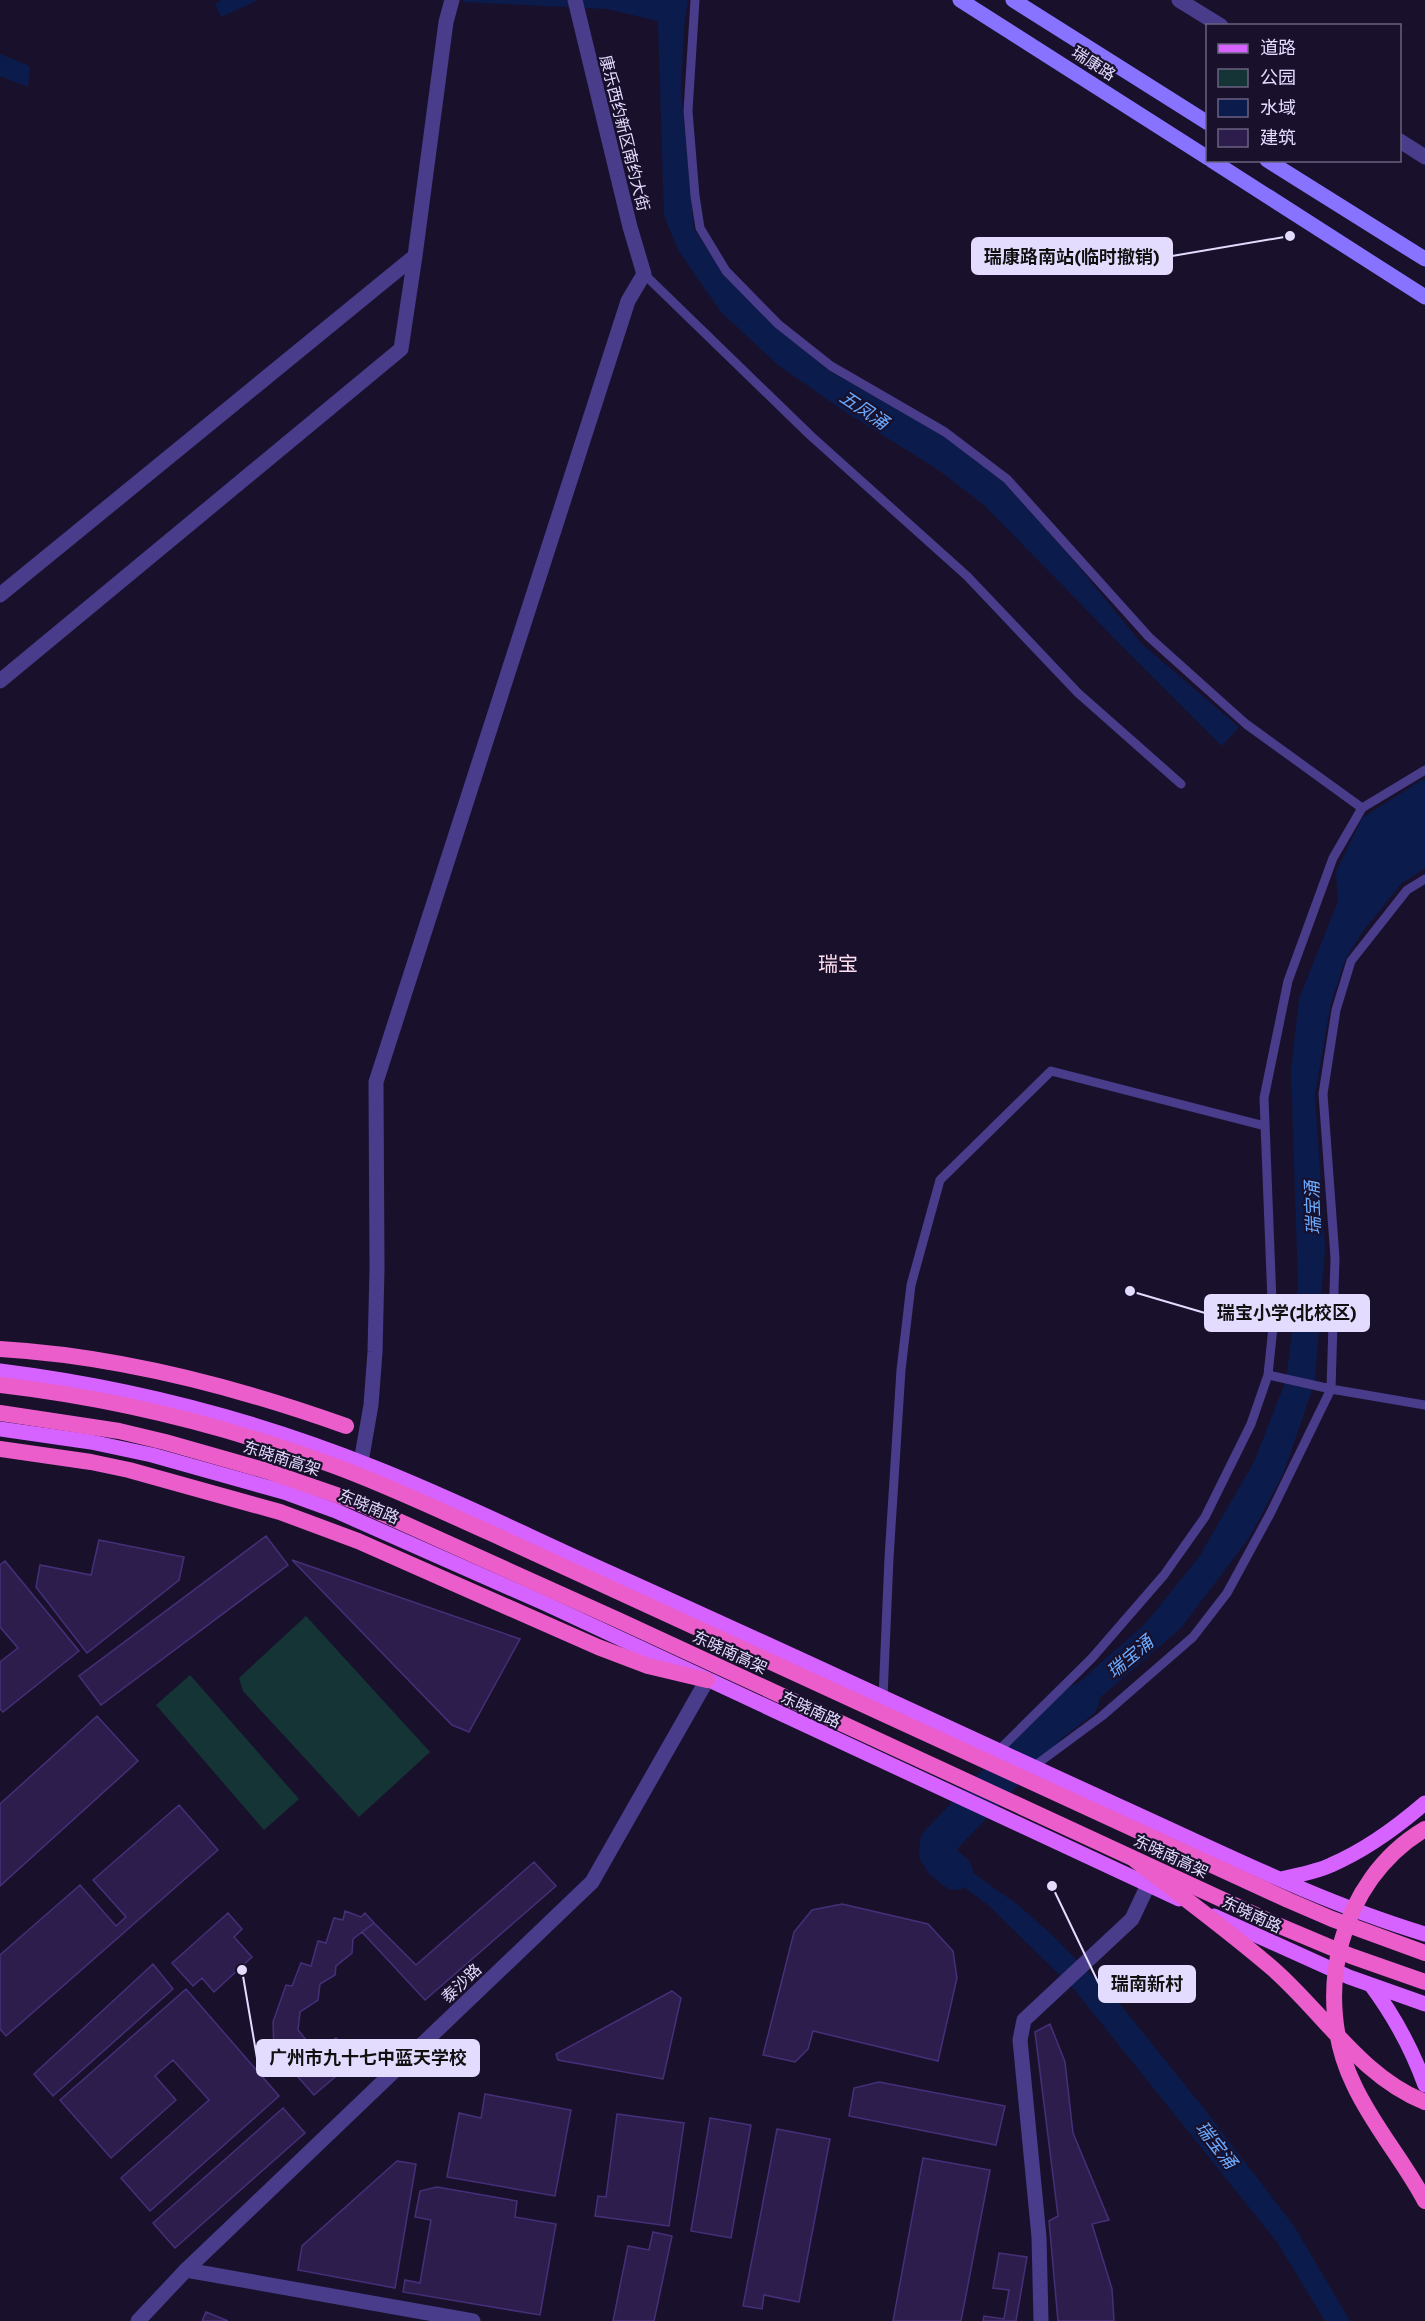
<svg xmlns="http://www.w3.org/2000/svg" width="1425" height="2321" font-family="'Work Sans','Noto Sans SC',sans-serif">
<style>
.green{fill:#143436}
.water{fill:#0b1b4c}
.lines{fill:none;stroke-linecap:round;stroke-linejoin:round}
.river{stroke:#0b1b4c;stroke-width:36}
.building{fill:#2c1d4d;stroke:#462f79;stroke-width:1.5}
.service{stroke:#483c8b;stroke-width:9}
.minor{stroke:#483c8b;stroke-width:15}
.tertiary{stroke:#483c8b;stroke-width:15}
.secondary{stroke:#8773ff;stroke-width:15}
.primary{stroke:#d663ff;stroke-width:15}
.trunk{stroke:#ea5dca;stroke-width:16}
.trunk-bridge{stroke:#ea5dca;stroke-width:16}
.labels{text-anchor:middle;stroke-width:4.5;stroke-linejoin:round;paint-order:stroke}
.street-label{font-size:16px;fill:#e4dcff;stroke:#19112c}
.water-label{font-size:18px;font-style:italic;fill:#6aaaff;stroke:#19112c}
.quarter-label{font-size:20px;fill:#ffdeef;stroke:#19112c}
.leader{fill:none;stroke:#e4dcff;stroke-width:2}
.callout-dot{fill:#e4dcff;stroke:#19112c;stroke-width:2}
.callout{fill:#e4dcff;stroke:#e4dcff;stroke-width:2}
.callout-label{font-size:18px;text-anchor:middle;font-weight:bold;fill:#111}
</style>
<rect width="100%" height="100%" fill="#19112c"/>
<path class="green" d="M306,1616l124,136 -71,65 -116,-126 -4,-13z
M190,1675l109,124 -35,31 -108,-125z"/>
<path class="water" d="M222,0h37l-38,17 -6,-13z
M464,0h224l-4,26 -3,64 13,139 29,44 52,53 53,44 114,65 62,46 75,86 63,77 97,83 -17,19 -107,-107 -132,-135 -46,-35 -96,-60 -63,-44 -57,-53 -43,-62 -14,-35 -6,-194 -51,-12 -144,-7z
M0,54l30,12 -2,21 -28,-11z
M1425,778v90l-24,16 -40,50 -16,26 -15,47 -15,88 10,152 -10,134 -31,91 -35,66 -68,90 -129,111 -23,-13 116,-102 54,-67 55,-95 32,-82 12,-95 -7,-214 8,-72 39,-98 -2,-29 26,-54z
M928,1826l28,12 -7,18 68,48 35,31 67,68 83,103 92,120 56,95h-25l-48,-79 -204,-254 -85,-83 -60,-45 -7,-16z"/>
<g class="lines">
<path class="river" d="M955,1872l-12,-10 -6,-9 1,-10 113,-119 30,-23"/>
</g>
<path class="building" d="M266,1536l22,29 -187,140 -22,-29z
M99,1540l85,17 -5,23 -92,73 -51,-66 4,-22 51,10z
M292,1560l228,79 -51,93 -17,-7z
M5,1561l74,90 -76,61 -3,-3v-47l18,-14 -18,-21v-62z
M97,1716l41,45 -138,125v-82z
M179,1805l39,45 -212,186 -6,-7v-74l80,-70 36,41 10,-9 -33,-37z
M534,1862l22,24 -131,114 -63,-68 12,-9 42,42z
M842,1904l86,20 25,27 4,27 -19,83 -125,-30 -5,18 -13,13 -32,-7 31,-123 18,-22z
M345,1911l16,6 4,-4 9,10 -21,16 -1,14 -16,13 -1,9 -15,9 -2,16 -18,12 -2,18 19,23 19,-15 20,21 -42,36 -40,-45 -1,-28 13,-37 6,1 9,-23 10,3 7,-25 8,2 8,-25 9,2z
M228,1913l14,16 -8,8 18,20 -38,35 -12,-14 -9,8 -21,-23z
M153,1964l20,25 -120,107 -19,-22z
M186,1989l93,107 -129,115 -29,-33 88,-78 -36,-40 -18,16 21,24 -65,58 -51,-58z
M672,1991l9,7 -18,81 -105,-19 -2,-6z
M1050,2024l15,38 8,71 36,87 -17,4 20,65 2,32h-56l-9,-100 9,-5 -23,-184z
M879,2082l126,24 -9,39 -147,-29 5,-28z
M485,2094l86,16 -16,86 -108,-19 12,-64 22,5z
M283,2108l22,25 -130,115 -22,-25z
M617,2114l67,9 -15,103 -74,-10 3,-20 8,1z
M710,2118l41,7 -20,113 -40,-7z
M777,2129l53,10 -31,163 -35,-7 -2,14 -19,-3z
M923,2158l67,12 -29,151h-68z
M397,2161l19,3 -21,124 -97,-18 4,-24z
M437,2187l80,14 -2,16 41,7 -16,91 -137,-23 2,-12 15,3 11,-63 -16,-3 5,-26z
M653,2232l19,4 -18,85h-41l15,-75 21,4z
M999,2253l28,4 -11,64h-33l1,-5 20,3 5,-29 -16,-2z
M206,2312l22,9h-26z"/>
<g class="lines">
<path class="service" d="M695,0l-7,111 7,85 5,32 26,43 52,53 53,42 114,66 62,47 142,158 97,87 116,84 -29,50 -45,123 -24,117 9,229 -5,48 -17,49 -46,93 -41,58 -72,83 -94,93
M644,274l167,162 156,140 111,117 103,91
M1362,808l63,-38
M1268,1375l63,14 94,16
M883,1697l6,-139 12,-188 10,-85 29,-105 111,-109 214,55
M1033,1767l69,-51 91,-79 34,-44 43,-79 61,-125 4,-131 -12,-164 13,-84 15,-49 56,-71 18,-11"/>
<path class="minor" d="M1179,0l42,26
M1400,141l25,16
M415,256l31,-234 6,-22
M0,595l415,-339 -14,93 -401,332
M361,1462l10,-57 4,-53 2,-83 -1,-187 252,-781 16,-27 -14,-47 -55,-227
M186,2270l287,51
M1041,2321l-2,-84 -19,-197 4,-20 108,-101 16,-34"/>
<path class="tertiary" d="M138,2321l48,-51 406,-388 115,-202"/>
<path class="secondary" d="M960,0l248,158
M1013,0l195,123
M1211,160l214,137
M1267,160l158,99"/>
<path class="primary" d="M0,1371c128,16 253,48 373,96 79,31 155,69 233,104 172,77 342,157 513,235 100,45 200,96 306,128
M0,1429l91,13 61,13 132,37 52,19 208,92 635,296
M1281,1879c17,-4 35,-7 50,-14 35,-15 65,-37 94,-62
M1214,1916l135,61 76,27
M1371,1985c23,31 41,64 54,100"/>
<path class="trunk" d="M0,1349c119,7 234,37 346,77
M0,1385c112,13 226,41 332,80 55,20 109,46 163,70l793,365 44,19 93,34
M0,1413l119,18 46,11 102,29 87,30 264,119 655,303 78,33 74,26
M0,1449l91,13 38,8 151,42 78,29 240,106 50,19 59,14"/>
<path class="trunk-bridge" d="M1425,1829c-86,51 -114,168 -71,256 19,41 50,76 71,116
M1135,1860c46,36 93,70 137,108 51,44 88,108 153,134"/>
</g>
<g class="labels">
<g class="street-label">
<text transform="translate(1094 63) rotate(33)" y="6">瑞康路</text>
<text transform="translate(625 133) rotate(76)" y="6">康乐西约新区南约大街</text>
<text transform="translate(282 1458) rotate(18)" y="6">东晓南高架</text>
<text transform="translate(369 1506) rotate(23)" y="6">东晓南路</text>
<text transform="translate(730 1652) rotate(25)" y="6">东晓南高架</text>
<text transform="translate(811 1709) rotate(25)" y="6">东晓南路</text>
<text transform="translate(1171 1856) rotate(25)" y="6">东晓南高架</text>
<text transform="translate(1252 1914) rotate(25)" y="6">东晓南路</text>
<text transform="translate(461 1983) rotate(-44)" y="6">泰沙路</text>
</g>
<g class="water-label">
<text transform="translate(864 410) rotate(34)" y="6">五凤涌</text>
<text transform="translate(1313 1208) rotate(-92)" y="6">瑞宝涌</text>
<text transform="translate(1130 1657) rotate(-40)" y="6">瑞宝涌</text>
<text transform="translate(1216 2145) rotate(52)" y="6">瑞宝涌</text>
</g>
<g class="quarter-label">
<text x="838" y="971">瑞宝</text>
</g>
</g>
<path class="leader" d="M1290 236L1172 256M1130 1291L1205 1313M1052 1886L1099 1984M242 1970L257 2058"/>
<g class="callout-dot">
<circle cx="1290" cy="236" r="6"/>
<circle cx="1130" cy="1291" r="6"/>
<circle cx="1052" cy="1886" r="6"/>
<circle cx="242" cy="1970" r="6"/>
</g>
<g class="callout">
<rect x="972" y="238" width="200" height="36" rx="6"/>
<rect x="1205" y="1295" width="164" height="36" rx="6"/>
<rect x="1099" y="1966" width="96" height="36" rx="6"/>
<rect x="257" y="2040" width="222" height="36" rx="6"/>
</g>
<g class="callout-label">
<text x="1072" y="263">瑞康路南站(临时撤销)</text>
<text x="1287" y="1319">瑞宝小学(北校区)</text>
<text x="1147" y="1990">瑞南新村</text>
<text x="368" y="2064">广州市九十七中蓝天学校</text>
</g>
<rect x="1206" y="24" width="195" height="138" fill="#19112c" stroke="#6a6280" stroke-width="1.5"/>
<rect x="1218" y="44" width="30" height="9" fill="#d663ff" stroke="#6a6280" stroke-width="1.5"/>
<text x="1260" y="54" font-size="18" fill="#e4dcff">道路</text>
<rect x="1218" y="69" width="30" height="18" fill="#143436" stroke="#6a6280" stroke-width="1.5"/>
<text x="1260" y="84" font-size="18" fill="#e4dcff">公园</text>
<rect x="1218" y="99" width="30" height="18" fill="#0b1b4c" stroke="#6a6280" stroke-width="1.5"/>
<text x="1260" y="114" font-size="18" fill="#e4dcff">水域</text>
<rect x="1218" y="129" width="30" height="18" fill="#2c1d4d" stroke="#6a6280" stroke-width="1.5"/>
<text x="1260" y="144" font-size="18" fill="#e4dcff">建筑</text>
</svg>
